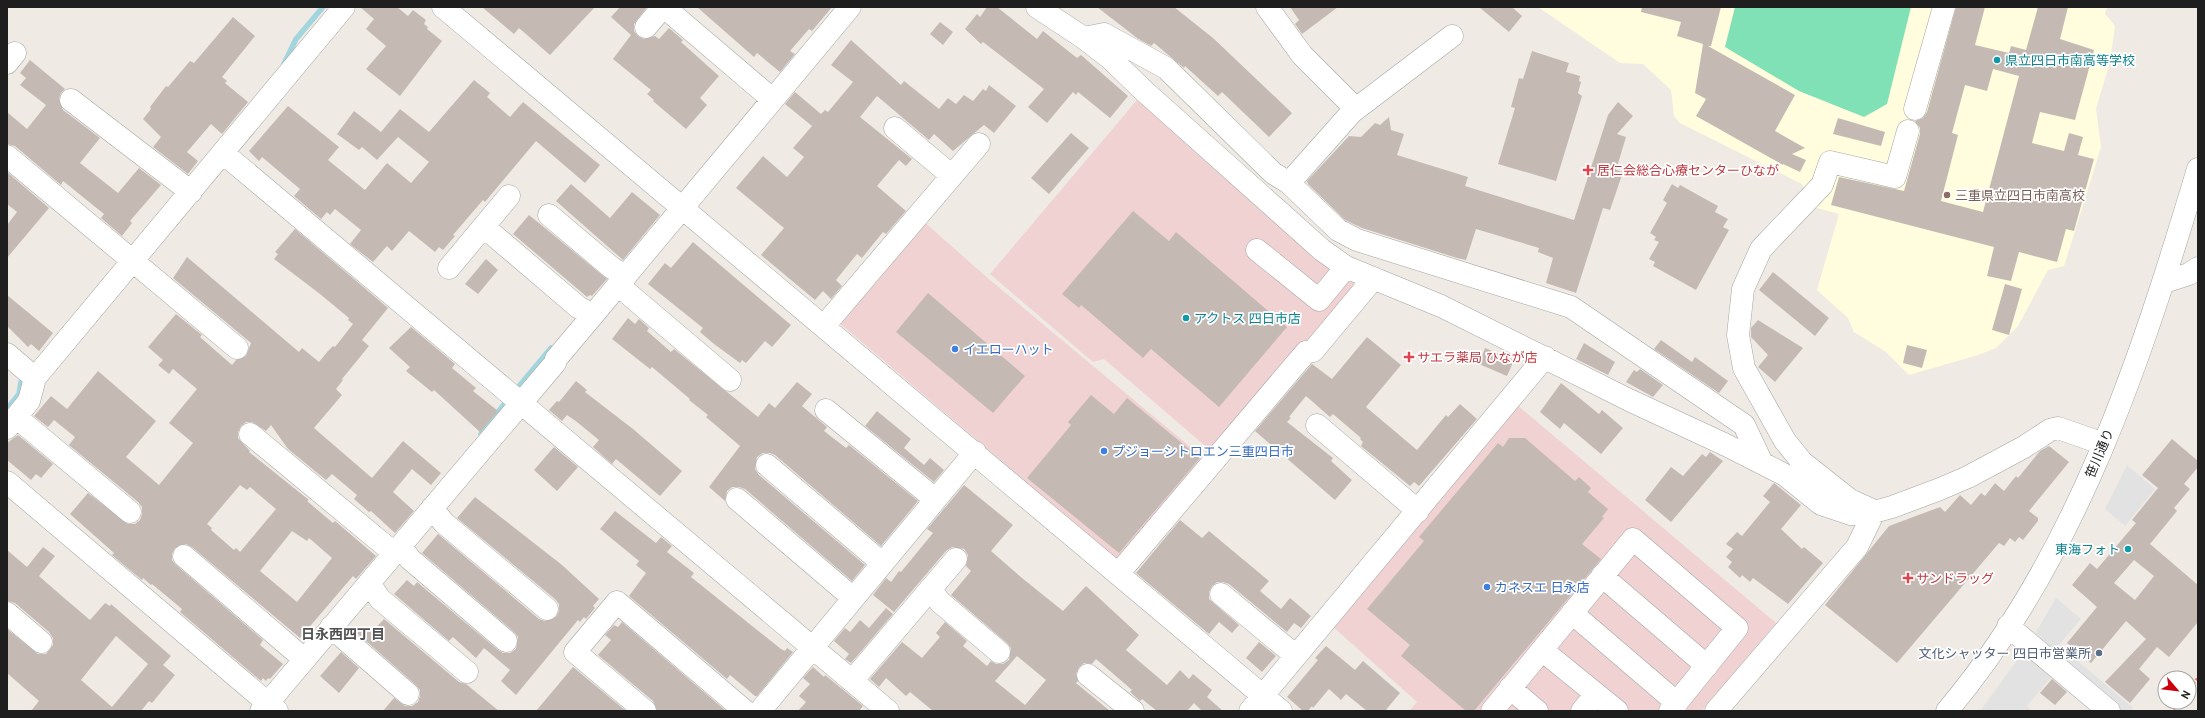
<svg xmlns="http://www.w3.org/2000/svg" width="2205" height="718" font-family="'PT Sans','Noto Sans JP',sans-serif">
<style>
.commercial{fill:#f1d2d3}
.education{fill:#fffddd}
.pitch{fill:#7fe1b5}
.parking{fill:#e2e2e2}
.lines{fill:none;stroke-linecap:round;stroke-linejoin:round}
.stream{stroke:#a3d5df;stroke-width:5.5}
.building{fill:#c4bab3;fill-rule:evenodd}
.minor-casing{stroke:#a5a5a5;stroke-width:23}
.path{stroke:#fe6c66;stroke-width:2.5;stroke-dasharray:2 2;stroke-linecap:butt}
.minor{stroke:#fff;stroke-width:22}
.culture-dot{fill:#0f9aa8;stroke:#fff;stroke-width:1.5}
.health-dot{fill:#e0444e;stroke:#fff;stroke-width:1.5}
.education-dot{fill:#8d6e63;stroke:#fff;stroke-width:1.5}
.shop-dot{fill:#3f7fe0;stroke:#fff;stroke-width:1.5}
.service-dot{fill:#5c6f8a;stroke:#fff;stroke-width:1.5}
.labels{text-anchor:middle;stroke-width:3.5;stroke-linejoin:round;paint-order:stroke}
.culture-label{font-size:13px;fill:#0d838f;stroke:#fff;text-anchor:start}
.health-label{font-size:13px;fill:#be3a42;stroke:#fff;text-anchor:start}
.education-label{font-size:13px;fill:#785e54;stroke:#fff;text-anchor:start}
.shop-label{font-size:13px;fill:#366cbe;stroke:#fff;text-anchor:start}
.street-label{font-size:13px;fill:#1e1e1e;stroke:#fff}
.service-label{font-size:13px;fill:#4e5e75;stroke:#fff;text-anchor:end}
.neighbourhood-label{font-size:14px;font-weight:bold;fill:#515151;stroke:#fff}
</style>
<rect width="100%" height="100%" fill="#efebe4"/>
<path class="commercial" d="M1137,100l171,152 22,17 32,16 -151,166 -107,-92 -11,3 -103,-88z
M922,220l68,60 217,181 -85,102 -285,-242z
M1516,404l260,219 -74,88h-293l8,-9 -86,-77z"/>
<path class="education" d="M1538,7h569l-2,7 10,12 -5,36 -14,47 5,38 -37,119 -16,4 -30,56 -22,22 -18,7 -69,20 -23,-23 -32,-20 -6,-14 -31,-28 22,-76 -26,-7 -11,-23 -122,-61 -6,-7 -3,-26 -28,-26 -23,-1z"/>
<path class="pitch" d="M1735,7h176l-24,97 -23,13 -65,-26 -74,-44z"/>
<path class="parking" d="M2127,465l28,24 -30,37 -20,-17z
M2056,598l25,21 -22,26 74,63 -2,3h-16l-84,-70z
M2026,648l29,25 -28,33 5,5h-52z"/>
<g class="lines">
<path class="stream" d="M284,64l12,-25 27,-32
M515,391l36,-43
M7,409l12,-15 2,-12
M481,434l25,-32"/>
</g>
<path class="building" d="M360,7h37l11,9 5,-6 13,10 -2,4 4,3 -1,2 15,12 -42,55 -34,-27 20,-23 -20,-17 8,-10z
M482,7h113l-45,48 -31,-27 -5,6z
M620,7h27l-13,17v7l4,5 6,3 11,-3 4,3 10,-11 14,12 -2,2 38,34 -19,22 7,7 -21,24 -33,-28 1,-1 -7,-6 4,-4 -38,-31 18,-24 -20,-18z
M697,7h135l-20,24 -3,-2 -19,22 5,3 -15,18 -23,-19 -3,4z
M987,7h10l40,32 6,-8 34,27 4,-3 47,41 -18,22 -32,-26 -2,3 -3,-3 -26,31 -19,-16 16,-18 -61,-47 -2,2 -16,-15 12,-15 3,3z
M1097,7h77l39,31 79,75 -23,24 -47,-45 -4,4 -33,-30 -1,2 -30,-25 -3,3 -14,-8z
M1290,7h48l-36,27 -7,-10 4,-4z
M1479,7h33l10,9 -13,16z
M1642,7h79l-10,39h-3l87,49 -20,36 30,17 -13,6 14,6 -6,12 -17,-8v1l-87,-49 10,-17 -11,-6 8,-49 -26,-8 4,-14 -40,-10z
M1956,7h29l-10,38 34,8 2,-7 15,4 12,-43h30l-8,32 34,11 -19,70 -35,-8 -8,31 32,8 5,-18 14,4 -5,18 16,4 -20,72 -8,-2 -9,33 -38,-10 -8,29 -24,-5 7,-29 -163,-42 8,-28 65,14 16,-57v-6l-5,-7 8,-3 4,-6zM1993,69l26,7 -36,136 -42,-11 17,-66 -6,-2 13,-48 22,6z
M233,17l22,19 -33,41 5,4 -2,2 23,19 -26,32 -11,-10 -24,28 11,9 -10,13 -35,-27 8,-10 -18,-18 8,-10 -1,-2 16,-21 2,1 22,-26 4,2z
M940,22l13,10 -10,13 -13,-11z
M851,40l50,45 3,-4 35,28 9,-11 8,6 8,-9 9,6 10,-12 3,2 3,-6 27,21 -22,27 -10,-8 -31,26 -19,-17 -5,6 -52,-44 -17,21 52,42 -6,7 -7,-6 -22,26 29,25 -20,23 -3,-2 -21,26 -5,-4 -21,26 6,6 -11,13 -8,-8 -8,9 -54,-45 23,-27 -48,-40 27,-32 24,21 17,-20 -11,-9 19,-22 -27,-22 10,-12 26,22 4,-4 3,2 25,-30 -22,-17z
M1532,51l37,12 -3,9 14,4 -1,5 2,1 -3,11 4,3 -26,85 -58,-17 17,-56 -4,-1 8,-29 4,1z
M30,60l35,29 -4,4 -2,6 4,11 37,28 -20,25 38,30 21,-25 22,17 -31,36 2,2 -10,13 -21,-18 3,-4 -41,-33 -2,4 -46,-39 -8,-2v-32l20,17 19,-24 -26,-20 6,-7 -6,-5z
M474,80l16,13 -3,4 23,20 13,-15 77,63 -15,18 -49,-42 -51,61 -2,-2 -30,35 2,1 -12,14 -4,-3 -4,5 -26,-21 -17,20 -5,-5 -14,16 -23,-18 11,-14 -26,-21 -5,6 -3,-3 -6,7 -27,-23 6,-7 -38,-32 -3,4 -10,-10 39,-45 51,41 -11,13 37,30 22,-27 24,20 18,-21 -31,-25 -21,23 -15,-13 -3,3 -22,-16 17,-23 27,21 19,-23 29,23z
M1618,102l15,14 -16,18 9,3 -10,33 7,2 -13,38 -7,-2 -27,85 -30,-10 7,-25 -15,-6 1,-4 -63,-19 -10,31 -9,-2 -95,-30 -17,-8 -37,-36 -1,-3 42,-45 12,1 14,-14 5,2 9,-8 2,13 13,4 -7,21 71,22 -3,9 109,34 34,-105z
M1838,118l47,14 -4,14 -48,-12z
M1071,133l18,15 -40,46 -18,-16z
M7,172l42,36 -42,50v-33l10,-13 -10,-8z
M571,184l39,34 22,-26 28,23 -37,45 -67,-59z
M1672,184l6,4 2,-3 38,21 -3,6 13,7 -5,8 6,3 -33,60 -43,-24 2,-4 -6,-3 10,-17 -5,-2 2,-3 -6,-4 17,-30 -4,-3z
M1133,211l36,30 7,-9 111,95 -68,80 -68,-58 -8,9 -62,-53 -2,3 -17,-14z
M529,215l78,64 -15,17 -2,-1 -3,2 -74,-63z
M295,229l93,79 -26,32 7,6 -27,33 1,1 -7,9 6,6 -28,33 58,50 31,-37 38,32 -10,12 -19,-16 -19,23 21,19 -19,22 -24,-22 -2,1 -15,-13 3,-4 -25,-21 -6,6 -38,-31 -17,-24 -5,6 -14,-9h-6l-5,4 -3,6v6l12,13 -1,1 60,48 -2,1 26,22 2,-2 41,35 -20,23 -3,-3 -53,62 -108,-91 -6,-3 -11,4 -3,6v6l4,5 87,75 -3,5 23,19 -13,15 -2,-1 -2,3 -3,-3 -2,3 -81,-69 2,-3 -30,-25 -1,1 -8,-7 -1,2 -30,-25 2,-2 -44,-39 18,-21 40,31h7l5,-4 2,-6v-7l-4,-5 -69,-57 6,-8 -21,-17 -6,7 -14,-11 17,-20 16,13 31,-38 58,50 -30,36 33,28 34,-42 -24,-20 28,-34 -24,-20 -4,5 -11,-9 5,-5 -15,-13 28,-33 26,21 -2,2 32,28 4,-5 10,-4 5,-13 -78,-65 14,-21 112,95 3,-4 17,14 9,-11 5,-5 2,1 18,-23 -5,-4 1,-2 -29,-24 -46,-35 4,-5 -3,-2zM240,485l7,5 3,-3 26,22 -36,43 -4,-4 -2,2 -23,-20 1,-2 -5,-4zM292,531l15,10 2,-3 23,20 -35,44 -37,-31z
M693,242l98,83 -19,22 -7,-6 -19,22 -4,-3 -2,3 -26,-19 -14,-12 3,-4 -55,-44 17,-21 6,5z
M486,259l12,11 -20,24 -13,-10z
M1773,272l56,46 -14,18 -56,-46z
M2005,284l17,5 -13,46 -17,-5z
M928,293l97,83 -32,37 -97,-81z
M7,295l46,38 -14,18 -8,-7 -3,3 -21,-21z
M628,318l7,6 4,-5 10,9 -2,3 24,21 3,-3 84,68 11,-14 6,5 22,-26 15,12 -10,12 25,21 -3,4 22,17 3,-3 69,56 -37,45 -106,-91 -5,-2h-7l-6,4 -2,12 4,6 106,90 -13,16 -107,-92 -6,-2h-7l-5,4 -2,10 -16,-14 31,-41 -34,-29 2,-2 -19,-15 1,-1 -38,-32 -2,2 -38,-30z
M1758,320l45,28 -28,34 -17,-15 10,-12 -17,-18v-9z
M411,327l44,37 -3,4 24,20 -3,3 25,20 -18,21 -46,-42 -2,2 -26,-21 4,-4 -21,-19z
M1367,337l34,28 -35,42 51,43 29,-35 2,2 12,-13 17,15 -58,67 -5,-4 -4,4 -49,-40 2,-4 -3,-3 1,-1 -28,-24 -3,3 -24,-21 -17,21 2,1 -4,4 46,36 -2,3 21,19 -17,20 -80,-69 57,-67 20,15z
M1661,340l31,22 3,-5 33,24 -9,12 -65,-44z
M1584,343l31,19 -7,13 -32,-16z
M1907,345l20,5 -5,18 -19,-5z
M1485,348l29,12 -7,16 -28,-12z
M1640,369l23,16 -10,12 -27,-15 8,-12 3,2z
M576,381l11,9 -2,2 48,37 49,42 -22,25 -44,-37 -4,5 -19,-17 6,-7 -22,-18 -10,-7 -5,6 -13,-11 8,-9 2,1z
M1561,383l38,31 3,-4 21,18 -22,26 -37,-31 -4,6 -20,-17z
M1091,395l23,19 13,-16 73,60 -81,95 -92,-75 44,-53 -3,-3z
M877,411l34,28 -7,9 20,17 6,-7 14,12 -10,12 -69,-56z
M18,435l35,29 -12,14 -5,-4 -5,6 -24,-20v-17z
M1509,438h16l50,43 4,-4 12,11 -3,4 20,17 -6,8 2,1 -22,26 19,15 -127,152h-8l-65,-55 9,-11 -43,-36 57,-68 -5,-4 79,-94 5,4z
M2172,439l26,22v6l-14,17 6,5 -16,19 3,3 -27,33 48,41v37l-29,35 -12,-10 -18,22 11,10 -20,24 -25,-21 41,-43 -20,-18 -35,42 -24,-20 30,-36 -25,-22 18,-22 7,6 39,-46 -4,-3 26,-32 -16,-13zM2134,560l20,16 -19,24 -21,-17z
M2049,446l20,16 -40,49 9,7v3l-15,19 -4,-3 -4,5 -5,-4 -6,8 -5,-3 -102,120 -72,-58 64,-79 51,-19 5,5 15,-17 11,10 10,-12 4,3 10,-13 9,8 12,-15 2,2 22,-27z
M554,447l24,20 -21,24 -23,-21z
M1710,452l13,9 -52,61 -26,-22 26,-33 12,9 19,-22 4,3z
M1774,483l27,22 -20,24 21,20 2,-2 19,16 -35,41 -35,-26 -3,4 -8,-7 -2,3 -12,-11 4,-5 -6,-5 7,-8 -7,-5 11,-12 5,4 28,-34 -7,-6z
M964,485l49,40 -22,26 31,27 41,33 23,-25 53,49 -13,15 41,35 13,-15 9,9 4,-5 19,16 -5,7 16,14h-21l-8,-8 -7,8h-30l-15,-12 -2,2 -10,-9 2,-2 -36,-31 -4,5 -8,-1 -5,4 -3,7 2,7 -2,2 34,28h-177l-23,-19 -4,4 -20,-18 -7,9 -9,-8 32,-37 20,16 18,-21 -4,-4 9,-11 22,19 -4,5 24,20 4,-5 5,3h7l6,-4 2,-12 -4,-5 -56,-48 20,-24 -5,-5 2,-11 -4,-6 -12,-2 -6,4 -52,61 -21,-17 13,-17 5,4 8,-11 2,1 32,-39 -6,-4zM1017,656l29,24 -21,25 -30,-24z
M475,497l87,68 37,34 -6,7 2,2 -9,11 -2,-2 -4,5 -2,-2 -62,75 -15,-14 9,-11 -26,-22 -8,10 -23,-21 -4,4 -55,-47 13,-14 7,6 3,-4 81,68 5,3h7l6,-4 2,-12 -4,-5 -92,-79 16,-19 101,85 6,2 11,-4 3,-6v-7l-4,-5 -98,-81z
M615,511l41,32 5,-6 11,9 -5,6 27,21 -3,4 90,72 4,2 2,-3 6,4 -36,44h-2l-25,-21 -3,4 -98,-83 17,-23 -10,-8 3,-4 -39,-32z
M1180,520l22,18 7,-7 60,50 -9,10 21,18 9,-11 21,18 -10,12 -7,-5 -7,9 -58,-48 -6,-2h-6l-5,4 -3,6v7l30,26 -7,8 -13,-11 -10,12 -73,-61z
M43,547l12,9 -16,20 24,21 27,23 15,-17 5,3 1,-2 60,52 -8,9 12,10 -23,28 -3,-2 -8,10h-110l8,-10 -32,-28v-44l31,25h8l7,-9v-7l-4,-6 -34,-29 -8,-2v-51l20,17zM116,636l32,28 -36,43 -31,-27z
M886,608l7,6 -42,49 -6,-4 4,-5 -15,-13 11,-13 5,4 10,-12 9,8z
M384,619l75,63 7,2 33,27h-116l11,-13 11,8h7l6,-4 2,-6v-6l-4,-5 -59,-52 5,-6 10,5z
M622,622l104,89h-69l-4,-10 -55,-46 13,-15 -6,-5 9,-10 4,2z
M1259,642l17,14 -14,16 -16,-14z
M1326,646l29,24 8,-9 37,32 -15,18h-18l-21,-17 -5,6 -12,-11 -16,19 -1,-2 -4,5h-5l-16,-14 31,-37 -3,-2z
M341,652l18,16 -20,25 -19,-17z
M573,667l53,44h-90z
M813,667l11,10 1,-2 38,31 -4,5h-61l8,-9 -7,-6 11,-12 -7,-6z
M2052,679l15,13 -12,13 -15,-12z"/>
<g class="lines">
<g class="minor-casing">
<path id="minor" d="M443,7l838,704
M664,7l108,92
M1037,7l47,31 27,21 32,31 179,160 24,17 95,39 188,94 97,45 59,30 36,29 30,10 23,-2 18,-5 48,-18 28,-12 56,-30 26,-17 8,-2 46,16
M1267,7l35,48 54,54
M646,27l17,-20
M1084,38l20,-4 62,34 107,105 16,10 49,47 19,10 214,67 173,118 18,38
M7,63l8,-10
M71,100l120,92
M1915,109l29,-102
M895,128l57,48
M223,153l665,558
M7,156l230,192
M1289,183l63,-71 100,-76
M549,215l63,53 14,8
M484,227l94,80 15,8
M1257,250l62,50 27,-33
M449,268l60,-72
M2164,282l25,-8 9,-6
M618,285l112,95
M824,326l155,-182
M7,354l28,24
M826,410l109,89
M16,417l114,95
M1317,425l101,86
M7,428l22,-27 6,-23 309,-371
M250,434l144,119
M767,465l115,98
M7,482l270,229
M737,499l116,99
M432,508l12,15 103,86
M1872,510l-22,-10 -48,-38 -17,-21 -41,-73 -6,-33 5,-46 18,-40 61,-64 8,-23 65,15 13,-46
M400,546l10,13 96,82
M184,556l120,103
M1118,574l188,-222 7,-1 61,-73
M1602,576l105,90
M369,583l11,16 87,73
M930,589l10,13 59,50
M1221,594l75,62
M7,613l34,29
M1572,613l105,90
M2008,626l101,85
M331,627l77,67
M1542,650l75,61
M1088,675l45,36
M852,681l104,-122
M1510,688l27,23
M261,711l294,-348 1,-4 37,-44 257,-308
M645,711l-70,-59 42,-50 128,109
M760,711l215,-259
M1250,711l295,-354
M1492,711l141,-172 104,89 -67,83
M1582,711l14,-17
M1716,711l141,-164 17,-35
M1947,711c130,-154 194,-352 251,-542"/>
</g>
<path class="path" d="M2189,690l9,-13
M2174,711l7,-9"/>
<use href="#minor" class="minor"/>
</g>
<g class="culture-dot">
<circle cx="1997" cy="60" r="4"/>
<circle cx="1186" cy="318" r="4"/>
<circle cx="2128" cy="549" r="4"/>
</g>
<g class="health-dot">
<path d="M1586 164h4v4h4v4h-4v4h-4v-4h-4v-4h4z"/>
<path d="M1407 351h4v4h4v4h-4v4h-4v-4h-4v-4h4z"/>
<path d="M1906 572h4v4h4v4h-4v4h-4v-4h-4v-4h4z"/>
</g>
<circle class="education-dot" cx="1947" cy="195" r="4"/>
<g class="shop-dot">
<circle cx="955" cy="349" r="4"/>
<circle cx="1104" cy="451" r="4"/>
<circle cx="1487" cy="587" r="4"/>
</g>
<circle class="service-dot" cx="2099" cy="653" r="4"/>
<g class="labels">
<g class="culture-label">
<text x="2005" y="65">県立四日市南高等学校</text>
<text x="1194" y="323">アクトス 四日市店</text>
<text x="2120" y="554" text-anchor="end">東海フォト</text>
</g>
<g class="health-label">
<text x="1597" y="175">居仁会総合心療センターひなが</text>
<text x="1417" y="362">サエラ薬局 ひなが店</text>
<text x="1916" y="583">サンドラッグ</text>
</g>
<g class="education-label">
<text x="1955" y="200">三重県立四日市南高校</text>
</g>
<g class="shop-label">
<text x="963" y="354">イエローハット</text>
<text x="1112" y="456">プジョーシトロエン三重四日市</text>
<text x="1495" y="592">カネスエ 日永店</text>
</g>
<g class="street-label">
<text transform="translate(2099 453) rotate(-67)" y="5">笹川通り</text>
</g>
<g class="service-label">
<text x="2091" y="658">文化シャッター 四日市営業所</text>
</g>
<g class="neighbourhood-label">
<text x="343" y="639">日永西四丁目</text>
</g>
</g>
<rect width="2205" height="718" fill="none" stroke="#1e1e1e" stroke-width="16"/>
<g transform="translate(2177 690) rotate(118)"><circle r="19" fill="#ffffff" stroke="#a5a5a5"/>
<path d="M0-3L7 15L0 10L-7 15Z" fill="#cc000d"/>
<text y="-6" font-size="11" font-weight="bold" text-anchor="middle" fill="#1e1e1e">N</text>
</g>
</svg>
